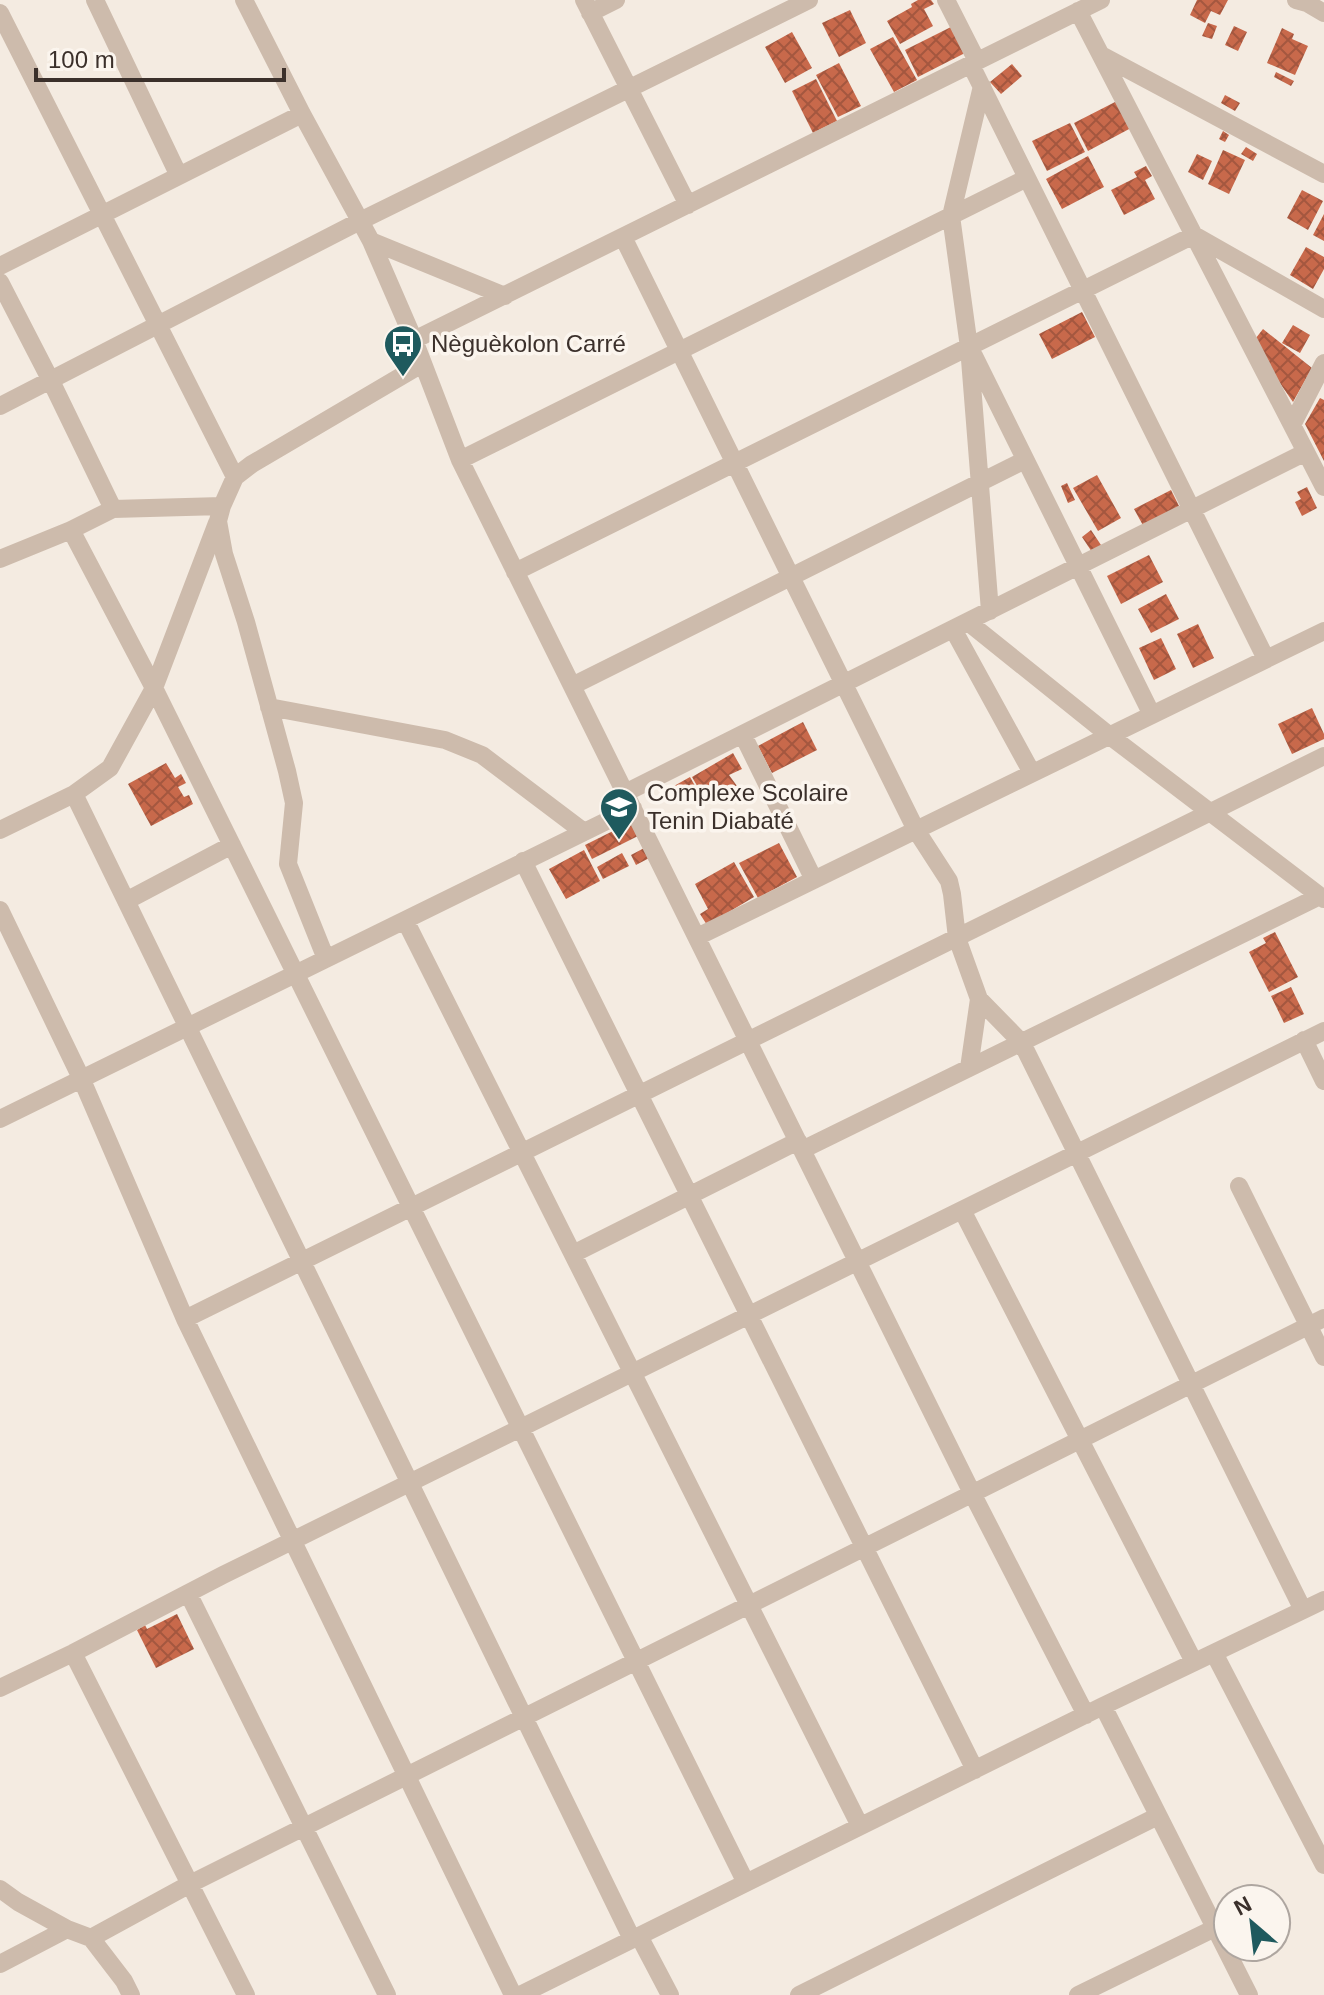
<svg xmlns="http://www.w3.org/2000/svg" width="1324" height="1995" font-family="Arial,sans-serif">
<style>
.building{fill:url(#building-cross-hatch)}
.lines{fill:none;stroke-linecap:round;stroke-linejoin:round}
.minor{stroke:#cdbbac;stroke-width:18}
.labels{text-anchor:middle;stroke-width:7;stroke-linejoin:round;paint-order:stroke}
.poi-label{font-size:24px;fill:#3b302b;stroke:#fbf5ee;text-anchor:start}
</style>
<defs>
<pattern id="building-cross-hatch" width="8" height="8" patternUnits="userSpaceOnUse" patternTransform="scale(2)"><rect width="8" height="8" fill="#c8694b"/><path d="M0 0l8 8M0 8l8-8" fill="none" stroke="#a4573f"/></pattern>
</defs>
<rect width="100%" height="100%" fill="#f4ebe1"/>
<path class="building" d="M918,0h13l3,4 -10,5 9,17 -33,18 -13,-23 25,-14 -1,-3z
M1197,0h31l-8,15 -9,-4 -6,12 -15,-8z
M850,10l16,33 -27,14 -17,-34z
M1208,23l9,3 -5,13 -10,-3z
M1234,26l13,6 -9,19 -13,-6z
M951,27l14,26 -47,24 -13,-27z
M1282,28l12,6 -2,5 16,7 -13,29 -28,-12z
M792,32l20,36 -27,15 -20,-36z
M893,37l24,43 -23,12 -24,-43z
M839,63l22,43 -23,11 -22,-42z
M1012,64l10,12 -21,18 -11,-12z
M1276,72l18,9 -3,5 -17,-9z
M816,79l21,42 -24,12 -21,-42z
M1225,95l15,8 -5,8 -14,-8z
M1117,101l14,27 -43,23 -14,-28z
M1070,123l15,29 -38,19 -15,-30z
M1223,131l6,4 -4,7 -6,-3z
M1246,147l11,7 -4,7 -12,-7z
M1223,150l22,10 -16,34 -21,-10z
M1197,154l15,7 -9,19 -15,-8z
M1088,156l16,31 -42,22 -16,-30z
M1146,166l6,10 -7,4 10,19 -31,16 -13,-25 26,-13 -3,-5z
M1302,190l21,11 -15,29 -21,-12z
M1324,214v27l-11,-6z
M1306,247l18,10v12l-11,20 -23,-14z
M1082,312l13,25 -43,22 -13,-25z
M1293,325l17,10 -10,18 -18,-10z
M1263,329l49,39 -19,34 -41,-59z
M1320,398l4,2v61l-19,-37z
M1097,475l24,43 -23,13 -25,-43z
M1067,483l8,17 -7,3 -7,-17z
M1307,487l10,21 -15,8 -7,-14 6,-3 -4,-7z
M1171,490l10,20 -36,19 -11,-20z
M1091,530l12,18 -9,7 -12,-18z
M1149,555l14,27 -42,22 -14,-28z
M1166,594l13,25 -28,14 -13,-24z
M1198,624l16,34 -21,10 -16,-34z
M1161,638l15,31 -22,11 -15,-32z
M1312,708l12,26v5l-32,15 -14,-30z
M803,722l14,28 -45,23 -14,-27z
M733,753l9,16 -13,6 8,11 -30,17 -15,-26z
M166,763l9,15 6,-4 5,9 -8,4 6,10 5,-2 4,9 -42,22 -23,-42z
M690,777l8,14 -18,9 -6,-14z
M633,821l7,14 -48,24 -7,-14z
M779,843l18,34 -39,21 -19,-35z
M648,846l5,10 -17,9 -5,-10z
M584,850l16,31 -34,18 -17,-30z
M622,853l7,13 -26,13 -6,-12z
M734,862l20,35 -47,28 -7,-11 8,-5 -13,-25z
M1275,932l23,45 -29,15 -20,-40 17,-9 -3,-5z
M1291,987l13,27 -20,9 -13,-27z
M177,1614l17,35 -38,19 -19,-38 8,-5 2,4z"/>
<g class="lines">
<path class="minor" d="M95,0l84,176
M244,0l58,114 69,127 43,99 46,120 512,1033 114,222
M584,0l104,205
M946,0l31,61
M1296,0l11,3 17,10
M1078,11l246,476
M0,13l235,464
M590,13l26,-13
M1101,55l223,119
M971,65l295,594
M982,86l-31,130 18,131 21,264
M623,237l293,593 33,51 3,13 5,44 22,61 43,44 281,567
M371,241l134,55
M0,266l302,-152
M0,282l51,99 62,128
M414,340l687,-340
M974,356l178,359
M0,406l360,-185 449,-221
M1292,425l32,-62
M460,460l567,-282
M71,530l83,158 592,1195
M0,559l71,-29 42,-21 109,-3
M515,572l679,-337 130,74
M968,622l142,114 214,163
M953,629l79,144
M572,686l453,-226
M269,707l176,33 37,15 102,77
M743,735l71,145
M625,793l681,-341
M74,794l558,1145
M0,830l74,-36 36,-26 44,-80 63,-165
M523,861l452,909
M126,901l106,-56
M0,910l82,170 103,239 328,676
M405,920l455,906
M697,937l627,-306
M326,959l-38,-95 6,-61 -7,-32 -41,-149 -22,-68 -6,-33 4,-15 13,-29 17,-13 170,-100
M1304,1040l20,41
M969,1068l10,-69
M0,1119l633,-311
M802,1150l518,-254
M1239,1186l85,171
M962,1210l232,452
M573,1254l225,-113
M185,1319l1139,-563
M188,1593l199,402
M73,1653l173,342
M1214,1653l110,212
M0,1688l73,-35 150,-78 1101,-544
M1103,1706l146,289
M0,1889l18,13 49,27 24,9 33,43 7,14
M639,1936l31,59
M91,1938l99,-54 1134,-566
M0,1964l67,-35
M520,1995l583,-289 221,-106
M799,1995l359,-179
M1078,1995l137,-67"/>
</g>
<defs>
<g id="bus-pin" transform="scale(2)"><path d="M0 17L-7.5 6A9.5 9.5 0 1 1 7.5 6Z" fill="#1f5a5e" stroke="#fbf5ee"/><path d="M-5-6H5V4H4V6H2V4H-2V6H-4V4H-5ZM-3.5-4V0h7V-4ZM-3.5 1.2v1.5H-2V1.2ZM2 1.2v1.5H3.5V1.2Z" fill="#fff"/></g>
<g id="school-pin" transform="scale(2)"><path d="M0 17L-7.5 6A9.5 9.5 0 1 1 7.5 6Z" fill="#1f5a5e" stroke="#fbf5ee"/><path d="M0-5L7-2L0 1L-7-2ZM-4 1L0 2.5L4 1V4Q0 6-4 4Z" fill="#fff"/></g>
</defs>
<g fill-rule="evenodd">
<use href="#bus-pin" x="403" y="344"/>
<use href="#school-pin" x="619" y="807"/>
</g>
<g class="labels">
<g class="poi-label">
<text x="431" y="352">Nèguèkolon Carré</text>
<text x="647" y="801">Complexe Scolaire<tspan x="647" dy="28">Tenin Diabaté</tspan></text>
</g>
</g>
<g transform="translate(1252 1923) rotate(332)"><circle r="38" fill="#fbf5ee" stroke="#aea6a0" stroke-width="2"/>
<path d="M0-6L14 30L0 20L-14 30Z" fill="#1f5a5e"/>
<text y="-12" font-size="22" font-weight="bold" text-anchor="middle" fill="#3b302b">N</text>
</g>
<path d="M36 68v12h248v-12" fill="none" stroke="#3b302b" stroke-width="4"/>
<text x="48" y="68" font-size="24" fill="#3b302b" stroke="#fbf5ee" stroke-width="6" paint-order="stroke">100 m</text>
</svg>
